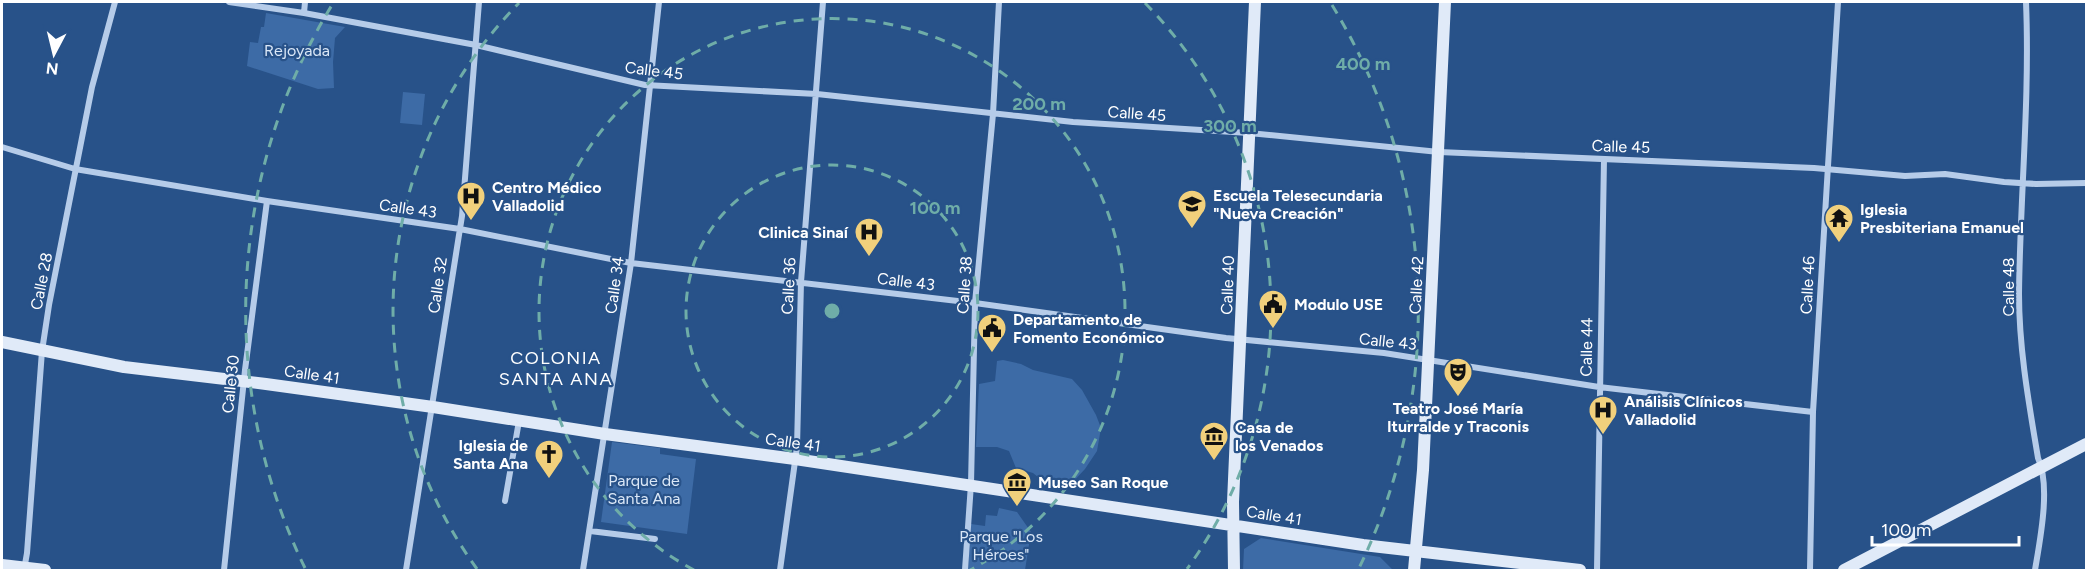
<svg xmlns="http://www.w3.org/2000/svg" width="2088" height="572" font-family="Figtree,sans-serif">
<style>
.green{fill:#3d6ba6}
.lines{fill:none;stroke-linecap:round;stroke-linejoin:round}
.street{stroke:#b6cce9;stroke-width:6}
.secondary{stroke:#e0eaf8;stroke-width:12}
.ring{fill:none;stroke:#6fada8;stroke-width:3;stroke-dasharray:10 8}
.labels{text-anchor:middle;stroke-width:4.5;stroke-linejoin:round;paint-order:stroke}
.park-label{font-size:16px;fill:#dae7f7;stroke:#285289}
.street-label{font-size:16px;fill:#fff;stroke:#285289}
.poi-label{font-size:16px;font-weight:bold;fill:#fff;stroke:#285289;text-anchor:start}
.neighbourhood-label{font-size:18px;letter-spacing:1.5px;fill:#fff;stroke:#285289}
.centre{fill:#6fada8;stroke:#285289;stroke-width:3}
.ring-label{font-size:18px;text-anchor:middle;font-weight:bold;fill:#6fada8;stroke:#285289;stroke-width:4.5;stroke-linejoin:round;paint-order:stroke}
</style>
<rect width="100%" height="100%" fill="#285289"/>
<path class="green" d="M266,13l79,14 -10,11 -2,24 1,26 -16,1 -71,-23 3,-24 8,1 3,-16h3z
M403,92l22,2 -3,31 -22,-2z
M1003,360l18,4 12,6 39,9 10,11 14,25 5,13 -4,23 -12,18 -15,16 -27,-4 -10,-8 -17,-5 -7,-17 -12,-4h-21l3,-63 16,-3 2,-20z
M612,442l48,6v6l36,5 -9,75 -86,-12z
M999,508l18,4 14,20 -6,38h-57l3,-46 14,2 1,-11 11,1z
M1261,538l119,19 13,13h-150l1,-21z"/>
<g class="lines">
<path class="street" d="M229,2l75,11 172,32 169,40 172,9 256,28 176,11 190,19 375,16 91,8 40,-2 59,8 32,2 50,-1
M2026,2c4,97 -6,195 -7,292 0,55 10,110 19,164 13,28 2,82 -3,112
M304,13l1,-11
M2,147l73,22 192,32 193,28 171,34 344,40 251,35 158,15 215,34 214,25
M505,501l14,-80
M590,531l65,8
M24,570l3,-17 15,-202 7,-46 43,-218 23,-85
M224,570l21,-200 22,-169
M406,570l56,-354 17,-214
M583,570l48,-307 28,-261
M780,570l17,-123 4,-165 22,-280
M965,570l6,-86 4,-181 18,-189 6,-112
M1597,570l7,-411
M1810,570l3,-158 25,-410"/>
<path class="secondary" d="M2,342l122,25 142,17 167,23 172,27 190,25 568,86 217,25
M2,565l43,5
M1234,570l-1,-68 22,-500
M1414,570l9,-100 22,-468
M1844,570l242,-126"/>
</g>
<g class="ring">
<circle cx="832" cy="311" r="146"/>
<path d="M694 570A293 293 0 1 1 970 570"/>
<path d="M477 569A439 439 0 0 1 519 3M1145 3A439 439 0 0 1 1187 569"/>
<path d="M305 568A586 586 0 0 1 332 5M1332 5A586 586 0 0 1 1359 568"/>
</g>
<defs>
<g id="hospital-pin" transform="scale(1.5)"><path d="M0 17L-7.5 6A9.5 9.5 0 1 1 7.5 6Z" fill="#f1d07c" stroke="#285289"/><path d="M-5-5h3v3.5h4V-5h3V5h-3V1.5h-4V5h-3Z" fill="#111"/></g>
<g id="school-pin" transform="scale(1.5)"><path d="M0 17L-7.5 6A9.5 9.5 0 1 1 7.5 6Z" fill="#f1d07c" stroke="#285289"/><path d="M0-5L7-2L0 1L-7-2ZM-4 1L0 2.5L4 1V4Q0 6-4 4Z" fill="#111"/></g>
<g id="temple-pin" transform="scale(1.5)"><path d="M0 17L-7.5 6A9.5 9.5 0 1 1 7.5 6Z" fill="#f1d07c" stroke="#285289"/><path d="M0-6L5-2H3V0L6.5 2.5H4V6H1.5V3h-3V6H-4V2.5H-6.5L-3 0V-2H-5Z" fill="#111"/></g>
<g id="civic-pin" transform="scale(1.5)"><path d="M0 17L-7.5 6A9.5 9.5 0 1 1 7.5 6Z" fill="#f1d07c" stroke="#285289"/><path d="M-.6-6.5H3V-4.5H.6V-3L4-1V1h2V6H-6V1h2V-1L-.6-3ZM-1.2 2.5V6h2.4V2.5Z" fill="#111"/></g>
<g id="theatre-pin" transform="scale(1.5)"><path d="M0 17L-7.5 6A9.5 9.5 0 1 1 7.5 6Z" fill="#f1d07c" stroke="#285289"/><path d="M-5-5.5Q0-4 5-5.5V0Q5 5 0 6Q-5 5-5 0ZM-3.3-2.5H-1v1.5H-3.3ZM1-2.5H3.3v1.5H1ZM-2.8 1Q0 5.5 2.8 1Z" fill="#111"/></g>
<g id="museum-pin" transform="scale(1.5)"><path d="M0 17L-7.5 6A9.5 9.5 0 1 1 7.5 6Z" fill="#f1d07c" stroke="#285289"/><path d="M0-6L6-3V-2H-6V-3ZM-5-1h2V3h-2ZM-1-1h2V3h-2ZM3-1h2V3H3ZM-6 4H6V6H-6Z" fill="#111"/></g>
<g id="church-pin" transform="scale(1.5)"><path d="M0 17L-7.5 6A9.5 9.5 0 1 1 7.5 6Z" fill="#f1d07c" stroke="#285289"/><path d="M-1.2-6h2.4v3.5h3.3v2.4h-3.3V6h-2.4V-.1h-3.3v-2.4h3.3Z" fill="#111"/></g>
</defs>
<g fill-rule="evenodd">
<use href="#hospital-pin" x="471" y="196"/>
<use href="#school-pin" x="1192" y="204"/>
<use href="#temple-pin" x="1839" y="218"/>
<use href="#hospital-pin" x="869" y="232"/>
<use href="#civic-pin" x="1273" y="304"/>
<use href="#civic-pin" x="992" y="328"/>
<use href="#theatre-pin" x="1458" y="372"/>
<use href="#hospital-pin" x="1603" y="410"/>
<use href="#museum-pin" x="1214" y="436"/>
<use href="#church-pin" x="549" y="454"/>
<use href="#museum-pin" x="1017" y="482"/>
</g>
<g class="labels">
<g class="park-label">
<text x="297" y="56">Rejoyada</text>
<text x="644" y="486">Parque de<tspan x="644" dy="18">Santa Ana</tspan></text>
<text x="1001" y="542">Parque "Los<tspan x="1001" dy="18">Héroes"</tspan></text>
</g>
<g class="street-label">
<text transform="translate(654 70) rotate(7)" y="6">Calle 45</text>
<text transform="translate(1137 113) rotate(4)" y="6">Calle 45</text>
<text transform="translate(1621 146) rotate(2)" y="6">Calle 45</text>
<text transform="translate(408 208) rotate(8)" y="6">Calle 43</text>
<text transform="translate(41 281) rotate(-79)" y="6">Calle 28</text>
<text transform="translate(906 281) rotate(7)" y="6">Calle 43</text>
<text transform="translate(437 285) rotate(-82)" y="6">Calle 32</text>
<text transform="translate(614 285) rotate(-82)" y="6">Calle 34</text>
<text transform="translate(964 285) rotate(-86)" y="6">Calle 38</text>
<text transform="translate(1227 285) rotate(-88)" y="6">Calle 40</text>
<text transform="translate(1416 285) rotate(-87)" y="6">Calle 42</text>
<text transform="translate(1807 285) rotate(-87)" y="6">Calle 46</text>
<text transform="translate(788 286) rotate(-87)" y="6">Calle 36</text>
<text transform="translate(2008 287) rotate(-90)" y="6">Calle 48</text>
<text transform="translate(1388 341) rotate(6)" y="6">Calle 43</text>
<text transform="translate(1586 347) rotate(-89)" y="6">Calle 44</text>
<text transform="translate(312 374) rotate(8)" y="6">Calle 41</text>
<text transform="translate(230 384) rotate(-84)" y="6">Calle 30</text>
<text transform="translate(793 442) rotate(8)" y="6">Calle 41</text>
<text transform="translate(1274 515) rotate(9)" y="6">Calle 41</text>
</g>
<g class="poi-label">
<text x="492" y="193">Centro Médico<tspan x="492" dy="18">Valladolid</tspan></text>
<text x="1213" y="201">Escuela Telesecundaria<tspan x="1213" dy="18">"Nueva Creación"</tspan></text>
<text x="1860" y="215">Iglesia<tspan x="1860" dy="18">Presbiteriana Emanuel</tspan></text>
<text x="848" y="238" text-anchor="end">Clinica Sinaí</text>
<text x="1294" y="310">Modulo USE</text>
<text x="1013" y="325">Departamento de<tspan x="1013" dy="18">Fomento Económico</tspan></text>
<text x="1624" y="407">Análisis Clínicos<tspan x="1624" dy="18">Valladolid</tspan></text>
<text x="1458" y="414" text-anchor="middle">Teatro José María<tspan x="1458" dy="18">Iturralde y Traconis</tspan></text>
<text x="1235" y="433">Casa de<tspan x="1235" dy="18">los Venados</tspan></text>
<text x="528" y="451" text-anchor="end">Iglesia de<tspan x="528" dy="18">Santa Ana</tspan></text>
<text x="1038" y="488">Museo San Roque</text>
</g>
<g class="neighbourhood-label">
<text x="556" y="364">COLONIA<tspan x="556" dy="21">SANTA ANA</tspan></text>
</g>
</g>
<circle cx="832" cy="311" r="9" class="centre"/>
<g class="ring-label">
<text x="1363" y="70">400 m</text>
<text x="1039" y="110">200 m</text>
<text x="1230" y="132">300 m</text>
<text x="935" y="214">100 m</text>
</g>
<rect width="2088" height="572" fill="none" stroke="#ffffff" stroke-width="6"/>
<g transform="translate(54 54) rotate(187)" stroke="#285289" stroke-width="4.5" paint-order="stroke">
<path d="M0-4.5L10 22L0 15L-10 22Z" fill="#ffffff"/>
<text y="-9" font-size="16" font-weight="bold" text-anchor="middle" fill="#ffffff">N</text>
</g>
<path d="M1872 536v9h147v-9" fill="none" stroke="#ffffff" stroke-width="3"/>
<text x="1881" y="536" font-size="18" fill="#ffffff" stroke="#285289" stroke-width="4.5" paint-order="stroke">100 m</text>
</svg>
